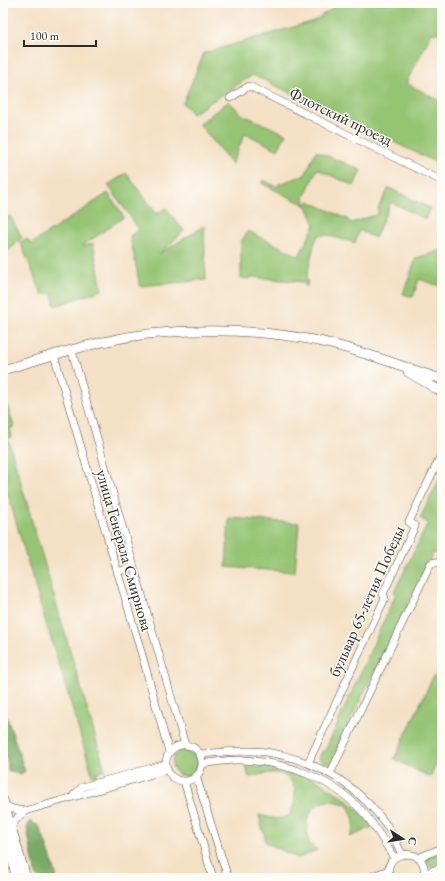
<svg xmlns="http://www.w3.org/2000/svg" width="445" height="881" font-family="'EB Garamond',serif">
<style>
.green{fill:#95c473;stroke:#60784f}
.forest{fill:#78aa65;stroke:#526a48}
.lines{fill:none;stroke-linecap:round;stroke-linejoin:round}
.minor-casing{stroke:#494642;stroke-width:8}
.major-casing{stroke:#494642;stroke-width:10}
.minor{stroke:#fff;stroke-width:7}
.major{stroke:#fff;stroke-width:9}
.labels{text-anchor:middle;stroke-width:3;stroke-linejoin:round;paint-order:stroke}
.street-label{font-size:16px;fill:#2b2b2b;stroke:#fdfcf7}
</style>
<rect width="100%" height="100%" fill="#fdfcf7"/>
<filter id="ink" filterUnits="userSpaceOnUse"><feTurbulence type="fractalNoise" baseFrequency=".025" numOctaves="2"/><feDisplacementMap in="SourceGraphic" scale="8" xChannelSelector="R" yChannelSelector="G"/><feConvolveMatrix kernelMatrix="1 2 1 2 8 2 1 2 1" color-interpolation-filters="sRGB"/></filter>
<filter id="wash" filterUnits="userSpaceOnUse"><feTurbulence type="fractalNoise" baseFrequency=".012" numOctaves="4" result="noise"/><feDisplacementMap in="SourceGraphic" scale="16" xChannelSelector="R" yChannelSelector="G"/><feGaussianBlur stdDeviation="0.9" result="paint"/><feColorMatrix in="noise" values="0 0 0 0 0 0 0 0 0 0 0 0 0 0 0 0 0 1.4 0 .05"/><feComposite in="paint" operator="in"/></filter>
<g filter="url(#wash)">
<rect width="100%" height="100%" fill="#f4e0c5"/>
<path class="green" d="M340,3h102v30h-10l-26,50 36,19v63l-189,-90 -61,39 -9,-11 21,-50 110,-32z
M229,101l12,13 45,20 -8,16 -33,-17 -13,31 -33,-40z
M316,151l45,19 -7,16 -37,-17 -13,29 2,7 3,-4 38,18 4,4 27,-9v-6l11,-20 41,20 -5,11 -34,-17 -16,36 -16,-8 -4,13 -28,-8h-9l-4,10 -8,35 2,1 -1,5h-2l-1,-4 -53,-5 -1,2 -9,-1v-36l7,-11 51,25 16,-31 -8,-19 -46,-23 2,-3 15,7 1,-3 26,-9z
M126,173l31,41 9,-6 18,23 -25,23 45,-28 2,54 -66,6 -10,-50 9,-7 -31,-44z
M108,193l16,24 -42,29h4l7,-3 9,47 -47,16 -3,-13 -10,1 -22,-52 7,-3 4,5z
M10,216l12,22 -19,18v-36z
M442,250v37l-23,-8 -6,18 -10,-3 13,-36z
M3,391l11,36 -4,1 2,9 -9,2z
M8,439l97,331 -9,3 1,3 -4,1 -36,-119 -10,-31 -44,-149v-31h2l-1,-6z
M442,474v81l-1,2 -8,-4 -100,202 2,2 -4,9 -12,-7 3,-8h3l71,-157 -2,-2 34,-69 -8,-5z
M229,518l70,5 -4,49 -69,-5z
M434,675l8,4v74l-12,24 -36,-18z
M172 763a13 13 0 1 1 26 0a13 13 0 1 1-26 0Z
M246,766l41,2 31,13 24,15 14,12 16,19 -22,10c7,-11 4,-22 -3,-32 -17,-7 -34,-5 -39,14 -2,6 0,16 0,22l9,9 -19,8 -32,-15 -7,-28 17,4 13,-3c8,-13 11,-37 -9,-42 -9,-3 -21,1 -31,3z
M442,852v11l-12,5 -4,-10z"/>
<path class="forest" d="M3,705l22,66 -4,3 -13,-2v-8l-5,-15z
M30,821l9,5c7,17 13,34 18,52h-19l-3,-7 -8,-43z"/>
</g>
<g filter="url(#ink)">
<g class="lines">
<g class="minor-casing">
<path id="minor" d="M230,98l19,-12 193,95
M72,351l113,394
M54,355l90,307 25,90
M117,572l17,-5
M166 763a18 18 0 1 1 36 0a18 18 0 1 1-36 0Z
M199,754c22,-1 45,-5 67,-2 51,8 92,33 122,75 5,8 9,18 14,27
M308,763l77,-165 -2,-4 32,-68 -6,-4 33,-69
M202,764c12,-2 24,-4 36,-4 46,1 92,17 124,51 13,14 22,31 32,47
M330,774l101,-211 5,-1 5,2 1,-2
M196,776l32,102
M184,781l29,97
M74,795l8,-8 84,-23
M4,805l9,4 12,2
M11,827l7,-10 7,-6 142,-41
M418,858l24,-10
M424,874l18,-7
M367,878l22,-8
M390,878c-11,-30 43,-33 33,0"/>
</g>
<g class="major-casing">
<path id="major" d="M3,370c47,-14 96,-30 145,-36 56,-6 120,-4 175,8 40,9 80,25 119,37
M408,372l34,20
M3,800l23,78
M3,826l14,52"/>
</g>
<use href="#minor" class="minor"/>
<use href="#major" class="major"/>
</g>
</g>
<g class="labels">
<g class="street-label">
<text transform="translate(341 116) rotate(26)" y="6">Флотский проезд</text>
<text transform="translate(125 550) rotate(74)" y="6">улица Генерала Смирнова</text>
<text transform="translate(366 601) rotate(-66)" y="6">бульвар 65-летия Победы</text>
</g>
</g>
<rect width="445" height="881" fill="none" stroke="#fdfcf7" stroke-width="16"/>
<g transform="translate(403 839) rotate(102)" stroke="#fdfcf7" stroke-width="3" paint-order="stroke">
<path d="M0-3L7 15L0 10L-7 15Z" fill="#2b2b2b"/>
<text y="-6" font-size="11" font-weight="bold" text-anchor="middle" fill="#2b2b2b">С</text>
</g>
<path d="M24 40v6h72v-6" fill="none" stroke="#2b2b2b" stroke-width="2"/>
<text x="30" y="40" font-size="12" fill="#2b2b2b" stroke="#fdfcf7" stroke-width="3" paint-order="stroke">100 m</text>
</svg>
